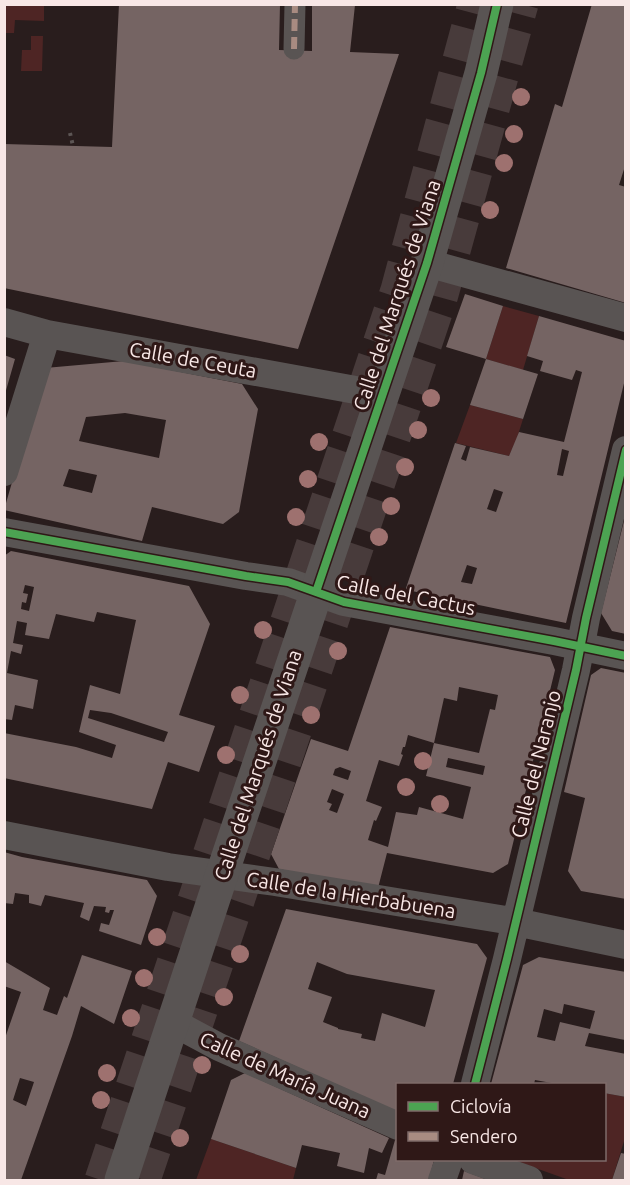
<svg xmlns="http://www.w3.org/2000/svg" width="630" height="1185" font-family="Ubuntu,sans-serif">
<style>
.green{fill:#4e2524}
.building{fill:#756463;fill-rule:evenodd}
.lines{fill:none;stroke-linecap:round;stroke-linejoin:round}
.secondary-tunnel{stroke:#483b3b;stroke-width:33;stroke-dasharray:33 16;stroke-linecap:butt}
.path{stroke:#5c5554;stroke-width:4;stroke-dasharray:3 4.5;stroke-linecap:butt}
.pedestrian{stroke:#595453;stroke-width:21}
.minor{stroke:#595453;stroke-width:28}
.tertiary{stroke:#595453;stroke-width:33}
.quiet{stroke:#a88b81;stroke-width:6;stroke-dasharray:12 6;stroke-linecap:butt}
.cycleway-casing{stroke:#2f1817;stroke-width:11}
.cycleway{stroke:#4ca352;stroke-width:8}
.tree{fill:#9e716f}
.labels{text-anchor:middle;stroke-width:6;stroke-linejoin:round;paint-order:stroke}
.street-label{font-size:20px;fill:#f8e7e6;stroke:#2f1817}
</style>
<rect width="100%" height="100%" fill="#291d1d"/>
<path class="green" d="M5,4l39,1v16l-29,-1 -1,13h-9z
M31,36h12l-1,35h-21l1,-21h9z
M503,306l36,10 -16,54 -37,-11z
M470,405l53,14 -6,19 -8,18 -53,-13z
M605,1093l20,4v41l-13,42h-43l-56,-20h91z
M211,1139l85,29 -3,12h-97z"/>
<path class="building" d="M119,4h161l-1,46 33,1v-46h43l-5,47 49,2 -101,295 -294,-61v-144l108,3z
M592,4h34v159l-7,22 7,2v116l-120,-35 49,-164 7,3z
M465,294l38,12 -17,53 -40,-12z
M539,316l87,25v34l-60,248 -159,-33 -1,-2 49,-145 11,3 -5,13 5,2 4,-14 39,9 10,-24 45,10 18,-70 -6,-2 -4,10 -32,-9 3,-10 -16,-5zM562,449l7,2 -6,25 -6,-1zM494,489l9,3 -7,20 -9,-3zM467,565l10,3 -5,16 -11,-2z
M4,355l11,4 -10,35h-1z
M486,359l52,15 -15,45 -53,-14z
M124,361l118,23 16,25 -19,103 -16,12 -71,-17 -10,34 -138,-31 41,-142zM125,413l41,7 -7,38 -80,-17 7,-24zM69,469l28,6 -5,18 -29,-7z
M626,513v121l-14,-3 -11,-18z
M11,551l178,35 21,38 -31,91 36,11 -16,46 -31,-10 -16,47 -148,-31v-45l72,14 36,11 4,-13 -37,-13 11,-47 30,9 16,-74 -39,-8 -3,10 -38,-8 -7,25 -24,-4 2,-12 -10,-2 -4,22 10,2 -2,9 -10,-3 -4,22 31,7 -5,29 -18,-4 -3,15 -8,-1v-163zM25,585l9,2 -5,24 -8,-2 1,-7 4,1 2,-9 -5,-1zM90,710l21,3 57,19 -4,10 -76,-24z
M390,627l160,30 5,13 -47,194 -15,9 -106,-20 -9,35 -99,-19 -8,-15 40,-115 37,12zM459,687l39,8 -3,15 -5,-1 -11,44 -45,-10 -8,33 45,11 -8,32 -44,-12 -2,8 -21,-3 -8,35 -20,-7 6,-20 2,1 6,-14 -16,-6 13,-41 20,6 4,-11 -2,-1 2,-7h2l3,-12 26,8 10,-45 13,3zM448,758l37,8 -2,9 -37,-8zM340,767l11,4 -3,9 -15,-5 2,-6zM332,789l12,5 -7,19 -8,-3 3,-6 -5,-2z
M601,668l25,5v226l-45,-8 -13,-20 17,-73 -21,-6 27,-117z
M4,852l18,5 125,23 10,16 -16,49 -42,-14 2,-8 8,2 5,-15h-4l-1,3 -4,-1 1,-5 -12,-1 -5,15 -9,-4 4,-14 -39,-8 -4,11 -12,-3v-8l-14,-2 -2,11 -9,-1z
M286,909l191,35 10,14 -34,126h-55v28l-159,-71zM317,962l30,12 88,16 -10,37 -43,-14 -7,28 -14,-3 1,-4 -24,-5v-1l-15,-6 9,-25 -24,-8z
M82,955l50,16 -18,53 -33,-18 -9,30 -51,144h-17v-139l17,-49 -17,-6v-25l46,27 -7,22 14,5 7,-19 3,2zM20,1078l14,4 -8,24 -13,-6z
M539,957l87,15 -1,68 -36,-7 -4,13 41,8v43l-22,-4v-9h-47l-22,-4 -1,4h-43l32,-119zM564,1004l31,7 -5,18 -30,-7 -5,19 -18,-4 7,-28 18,5z
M245,1073l144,65 -7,15 -13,-5 -5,25 -27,-7 3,-13 -38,-8 -6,23 -85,-29 20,-59z
M395,1140l3,1v19h36l-5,20h-53l2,-7 7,2z
M621,1153l5,1v26h-14z
M464,1171l24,9h-26z"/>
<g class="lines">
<path class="secondary-tunnel" d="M101,1180l296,-890 77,-286
M144,1180l297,-882 81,-294"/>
<path class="path" d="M70,133l3,13"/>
<path class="pedestrian" d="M294,49l1,-45"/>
<path class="minor" d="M427,263l199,55
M4,322l43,12 336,61
M4,472l43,-138
M4,532l242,44 42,6 56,20 210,39 72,15
M4,835l164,32 107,15 231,38 120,25
M174,1023l45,24 179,79
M475,1084l32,-125 69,-289 10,-52 40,-168
M473,1160l56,20
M442,1180l7,-20"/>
<path class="tertiary" d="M121,1180l101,-306 205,-611 54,-190 16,-69"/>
<path class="quiet" d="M294,49l1,-45"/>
<g class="cycleway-casing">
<path id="cycleway" d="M4,532l242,44 42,6 56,20 210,39 72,15
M316,592l111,-329 54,-190 16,-69
M475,1084l32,-125 69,-289 10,-52 40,-168"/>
</g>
<use href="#cycleway" class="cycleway"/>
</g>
<g class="tree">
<circle cx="521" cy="97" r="9"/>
<circle cx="514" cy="134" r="9"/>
<circle cx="504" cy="163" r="9"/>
<circle cx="490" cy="210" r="9"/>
<circle cx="431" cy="398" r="9"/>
<circle cx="418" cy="430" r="9"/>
<circle cx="319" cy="442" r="9"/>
<circle cx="405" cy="467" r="9"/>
<circle cx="308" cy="479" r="9"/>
<circle cx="391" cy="506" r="9"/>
<circle cx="296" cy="517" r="9"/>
<circle cx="379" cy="537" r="9"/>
<circle cx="263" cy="630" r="9"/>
<circle cx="338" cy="651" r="9"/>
<circle cx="240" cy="695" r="9"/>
<circle cx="311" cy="715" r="9"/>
<circle cx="226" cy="755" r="9"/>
<circle cx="423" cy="761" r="9"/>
<circle cx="406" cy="787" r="9"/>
<circle cx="440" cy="804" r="9"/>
<circle cx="157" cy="937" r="9"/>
<circle cx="240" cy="954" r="9"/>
<circle cx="144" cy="978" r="9"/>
<circle cx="224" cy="997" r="9"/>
<circle cx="131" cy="1018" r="9"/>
<circle cx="202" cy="1065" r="9"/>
<circle cx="107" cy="1073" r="9"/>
<circle cx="101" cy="1100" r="9"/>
<circle cx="180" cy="1138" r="9"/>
</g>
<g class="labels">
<g class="street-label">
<text transform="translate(397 295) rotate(-72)" y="7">Calle del Marqués de Viana</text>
<text transform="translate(193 360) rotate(10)" y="7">Calle de Ceuta</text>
<text transform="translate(406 595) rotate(11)" y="7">Calle del Cactus</text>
<text transform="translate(536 764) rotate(-76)" y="7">Calle del Naranjo</text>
<text transform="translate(258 765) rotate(-72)" y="7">Calle del Marqués de Viana</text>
<text transform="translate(351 895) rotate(9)" y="7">Calle de la Hierbabuena</text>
<text transform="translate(285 1075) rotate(24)" y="7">Calle de María Juana</text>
</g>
</g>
<rect width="630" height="1185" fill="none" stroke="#f8e7e6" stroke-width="12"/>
<rect x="396" y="1083" width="210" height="78" fill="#2f1817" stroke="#7f6b6a" stroke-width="1.5"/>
<rect x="408" y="1102" width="30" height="9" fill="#4ca352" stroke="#7f6b6a" stroke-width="1.5"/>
<text x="450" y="1113" font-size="18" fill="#f8e7e6">Ciclovía</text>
<rect x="408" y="1132" width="30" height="9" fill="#a88b81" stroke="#7f6b6a" stroke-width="1.5"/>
<text x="450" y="1143" font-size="18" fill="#f8e7e6">Sendero</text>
</svg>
